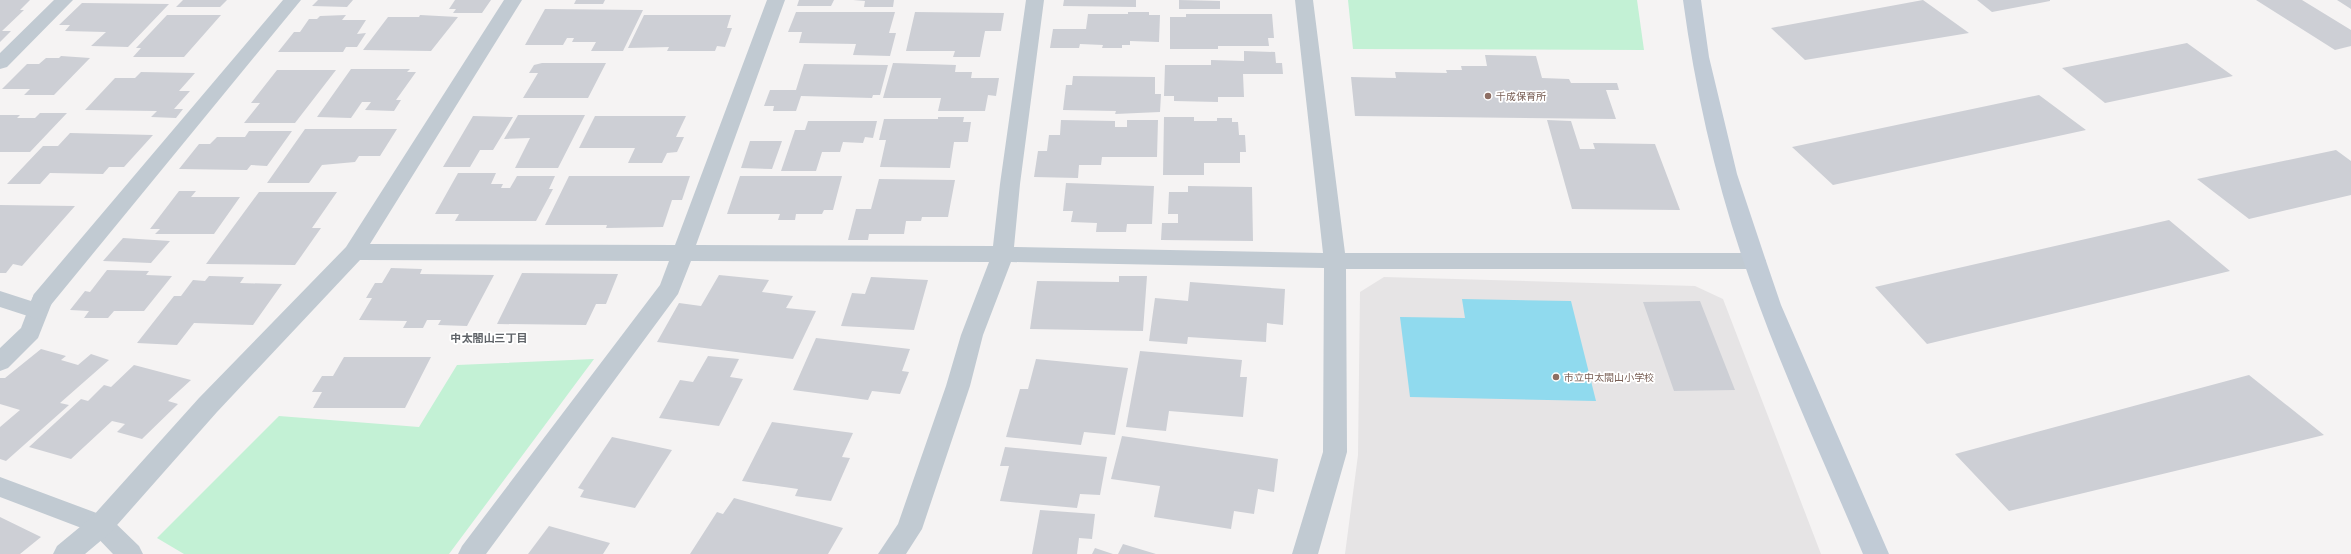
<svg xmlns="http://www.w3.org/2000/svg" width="2351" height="554" font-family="Helvetica,'Noto Sans JP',sans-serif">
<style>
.education{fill:#e6e4e5}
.green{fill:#c3f1d5}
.water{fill:#90daee}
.building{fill:#cdcfd5}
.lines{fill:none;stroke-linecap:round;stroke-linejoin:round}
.lane{fill:#c1cad2;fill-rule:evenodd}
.street{fill:#c1cad2;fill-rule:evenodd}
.secondary{fill:#c1cbd6;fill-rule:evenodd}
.education-dot{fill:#8d6e63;stroke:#fff;stroke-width:1.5}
.labels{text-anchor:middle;stroke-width:3.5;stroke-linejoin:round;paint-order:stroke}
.education-label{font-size:10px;fill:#785e54;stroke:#fff;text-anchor:start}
.neighbourhood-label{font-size:11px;font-weight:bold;fill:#5f6368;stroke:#fff}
</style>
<rect width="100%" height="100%" fill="#f5f3f3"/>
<path class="education" d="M1384,277l311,9 28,13 98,255h-476l13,-99 2,-163z"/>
<path class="green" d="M1348,0h289l7,50 -291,-1z
M594,359l-145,195h-265l-27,-16 122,-122 140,11 38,-62z"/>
<path class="water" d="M1462,299l109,2 25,100 -186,-4 -10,-80 65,1z"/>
<path class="building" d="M0,0h30l-10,10h4l-22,21h9l-11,11z
M183,0h44l-7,7h-44z
M318,0h35l-6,7 -35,-1z
M455,0h36l-9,13h-29l3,-4h-7z
M576,0h29l-2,4h-29z
M799,0h35l-3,6h-34z
M853,0h41l-1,7h-29l1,-6z
M1064,0h72v7l-73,-1z
M1179,0l41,1v8h-41z
M1923,0l46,33 -164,27 -34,-32z
M1977,0h73v1l-58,11z
M2256,0h46l49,30v16l-16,4z
M2337,0h14v9z
M82,3l87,1 -41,43 -37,-1 15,-14 -41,-1 5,-6h-11z
M545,9l98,1 -20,41h-32l5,-9h-24l2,-4h-7l-4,7h-38z
M796,12h99l-6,21h7l-6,23 -37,-1 3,-11 -57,-1 3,-11h-14z
M915,12l89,1 -3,18h-16l-5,26h-27l2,-6h-49z
M1128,12h21v3h11l-1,27 -29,-1v4h-8v3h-20l1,-3 -23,-1 -1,4h-29l3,-19h33l2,-15h40z
M1186,14h86l2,24h-6l1,8h-51v3h-48v-32h16z
M167,15h54l-37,42h-51l8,-9h-5z
M346,15l-4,5h24l-9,14 9,-1 -9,14h-11l-3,5h-65l16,-20h6l9,-13h8l3,-3z
M420,15l38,2 -27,34 -68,-1 25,-33h31z
M644,15h87l-4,13h5l-7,19 -8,-1 -2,5h-48l2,-4 -41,1z
M2187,43l46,33 -128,27 -43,-35z
M1244,51l31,1 1,11h6l1,11h-40l1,23h-26v5l-44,-1v-5h-10l1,-31h46v-5l33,1z
M1485,55l51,1 6,22 27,1 2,4h46l2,7h-13l10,29 -261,-3 -4,-39 45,1 -1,-6 52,1 -1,-3h16l-1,-4h26z
M61,56l29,2 -36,37h-30l6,-6h-28l25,-25h12l7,-6h13z
M542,63h64l-18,35h-65l15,-25h-9l5,-8z
M893,63l63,2 -1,7h17l-1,6h28l-3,18 -8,-1 -3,16h-47l3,-13h-58z
M804,64l84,1 -8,30h-7l-1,3 -71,-2 -5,15h-23l1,-5h-10l6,-16h26z
M351,69h59l-3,3h9l-20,28h5l-7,11 -29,-1 6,-8h-9l-11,16 -34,-1z
M277,70h59l-41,53h-51l16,-20h-9z
M141,72l54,1 -16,18h11l-16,18h9l-7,9 -25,-1 6,-6 -72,-1 30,-32h20z
M1073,76l82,1v17h6l-1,18 -45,2 1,-3 -53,-1 3,-25h6z
M2039,95l47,35 -253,55 -41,-38z
M40,113h27l-37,39h-30v-37h20l-3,3h18z
M518,115h67l-27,53h-43l15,-30 -26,1z
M473,116l40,1 -20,33h-13l-10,17h-27z
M595,116h91l-10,21h8l-7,15 -10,1 -5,10h-34l7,-15h-56z
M938,117h26l-1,5h8l-3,20h-14l-4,26 -70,-1 6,-27h-7l5,-21h54z
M1164,117h30v4h23v-3h15v4h6l1,13h6l1,17h-6v11h-36v12h-41z
M1061,120l54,1v6h12v-7h31l-1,37h-55l-1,8h-22l-1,13 -44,-1 4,-26h9l2,-16h11z
M1547,120l24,1 9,28h15l-2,-6 62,1 25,66 -108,-1z
M808,121h69l-4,17 -8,-1 -2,6 -20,-1 -3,10h-18l-6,19h-35l14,-41h10z
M305,129h92l-17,27h-21l-4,6 -33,3 -13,18h-42z
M249,131h43l-25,35 -16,-1 -4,5 -68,-1 20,-25h11l7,-7h28z
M70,133l83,2 -29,32h-15l-6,7 -53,-1 -10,11h-33l36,-38h15z
M750,141h32l-10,28 -31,-1z
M2336,150l15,11v34l-102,24 -52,-40z
M458,173h38l-5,11h12l-2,4h9l7,-12h38l-6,13h4l-17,32h-81l4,-7h-24z
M569,176h121l-8,24h-10l-9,27 -57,1 1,-3h-62z
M740,176h102l-9,34h-9l-2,4h-26l-1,6h-17l2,-6h-53z
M879,179l76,1 -7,37h-26l-1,4h-15l-2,13h-35l-1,6h-20l8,-31h15z
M1066,183l88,3 -2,38h-25l-1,8h-30l1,-9 -26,-1 2,-11h-10z
M1188,186l64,1 1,54 -92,-1 1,-17h16v-9h-10l1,-22h19z
M179,191h17l-5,6h49l-26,37h-59l5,-5h-10z
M259,192h78l-25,36h9l-26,37 -89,-1z
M0,205l75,1 -53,60 -9,-2 -7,9h-6z
M2169,220l61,51 -303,73 -52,-57z
M123,238l47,3 -19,22 -48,-2z
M391,268l31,1 -2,5 74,1 -27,51 -29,-1 3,-5h-14l-4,8h-20l4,-7 -48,-1 13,-22h-6l9,-15h7z
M107,270l42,1 -3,4 26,1 -28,35h-30l-6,7h-24l5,-7 -19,-1 15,-19 5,1z
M522,273l96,1 -12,30h-10l-10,21 -89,-1z
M719,275l50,5 -7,12 31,4 -7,12 30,3 -23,48 -136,-17 22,-39 22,3z
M209,276l35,1 -4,6 42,1 -29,41 -59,-2 -17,22 -40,-2 37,-47h7l12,-16 12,1z
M1119,276h28l-4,55 -113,-2 7,-48 82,1z
M871,277l57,3 -14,50 -73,-4 11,-33 13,1z
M1190,282l95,7 -2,36 -16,-2 -1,19 -78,-5 -1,7 -38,-3 6,-43 33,3z
M1700,301l35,89 -61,1 -31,-89z
M816,338l94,11 -8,22 7,1 -9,22 -28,-3 -4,9 -75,-10z
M41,349l25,7 -5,4 17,5 13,-11 18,6 -49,43 9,2 -63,56 -6,-2v-32l20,-17 -20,-6v-26h5z
M1140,351l102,9 -2,17h7l-4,40 -74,-6 -3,20 -40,-4z
M708,356l31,3 -9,18 13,2 -24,47 -60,-8 21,-38 13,2z
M344,357h87l-26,51h-92l9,-16h-10l10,-16h11z
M1036,359l92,9 -13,67 -31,-3 -3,13 -75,-8 14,-48h8z
M134,365l57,15 -23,21 10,3 -36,35 -25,-7 8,-8 -13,-3 -41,38 -42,-12 52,-48 7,2 16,-16 7,2z
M2249,375l75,60 -315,76 -54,-57z
M772,422l81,11 -11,24 8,1 -19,43 -36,-5 3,-7 -56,-8z
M1122,436l156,23 -4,33 -16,-3 -4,25 -20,-3 -3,18 -77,-12 6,-31 -49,-7z
M612,437l60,13 -37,58 -55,-11 4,-7 -6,-2z
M1005,447l102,10 -7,38 -20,-1 -3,14 -77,-7 9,-35h-9z
M734,498l109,30 -15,26h-138l27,-42 6,2z
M1040,510l55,4 -3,25 -13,-1 -2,16h-45z
M0,517l41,20 -21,17h-20z
M549,526l61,17 -7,11h-75z
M1123,544l33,10h-38z
M1095,548l18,6h-21z"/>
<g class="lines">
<path class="lane" d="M42,292l8,2 3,6 -15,38 -30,30 -8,3v-23l21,-20 13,-34z
M0,477l110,41 29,28 4,8h-30l-21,-22 -92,-35z"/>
<path class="street" d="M54,0h19l-66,67 -7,2v-16z
M283,0h18l-251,306 -4,1 2,4 -3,6 -8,2 -37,-12v-16l31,10 3,-7z
M504,0h18l-152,244 305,1 92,-245h18l-89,245 297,1 7,-62 26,-184h18l-24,184 -6,63 309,6 -28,-253h18l32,253h410l8,3 3,5 -3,5 -8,3h-409l1,183 -29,102h-26l31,-102 1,-184 -313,-6 -28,73 -13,51 -48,143 -16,25h-28l20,-30 48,-138 15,-51 28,-73 -298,-1 -13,33 -192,260h-28l4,-8 198,-261 9,-24 -309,-1 -143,152 -107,121 -25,21h-32l4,-8 35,-29 107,-119 147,-151z"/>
<path class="secondary" d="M1683,0h18l8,57 28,117 29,87 15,44 108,249h-26c-35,-83 -73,-165 -104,-249 -37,-98 -62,-201 -76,-305z"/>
</g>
<g class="education-dot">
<circle cx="1488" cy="96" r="4"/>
<circle cx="1556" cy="377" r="4"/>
</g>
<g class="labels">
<g class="education-label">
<text x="1496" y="100">千成保育所</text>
<text x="1564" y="381">市立中太閤山小学校</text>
</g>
<g class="neighbourhood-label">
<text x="489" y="342">中太閤山三丁目</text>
</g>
</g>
</svg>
